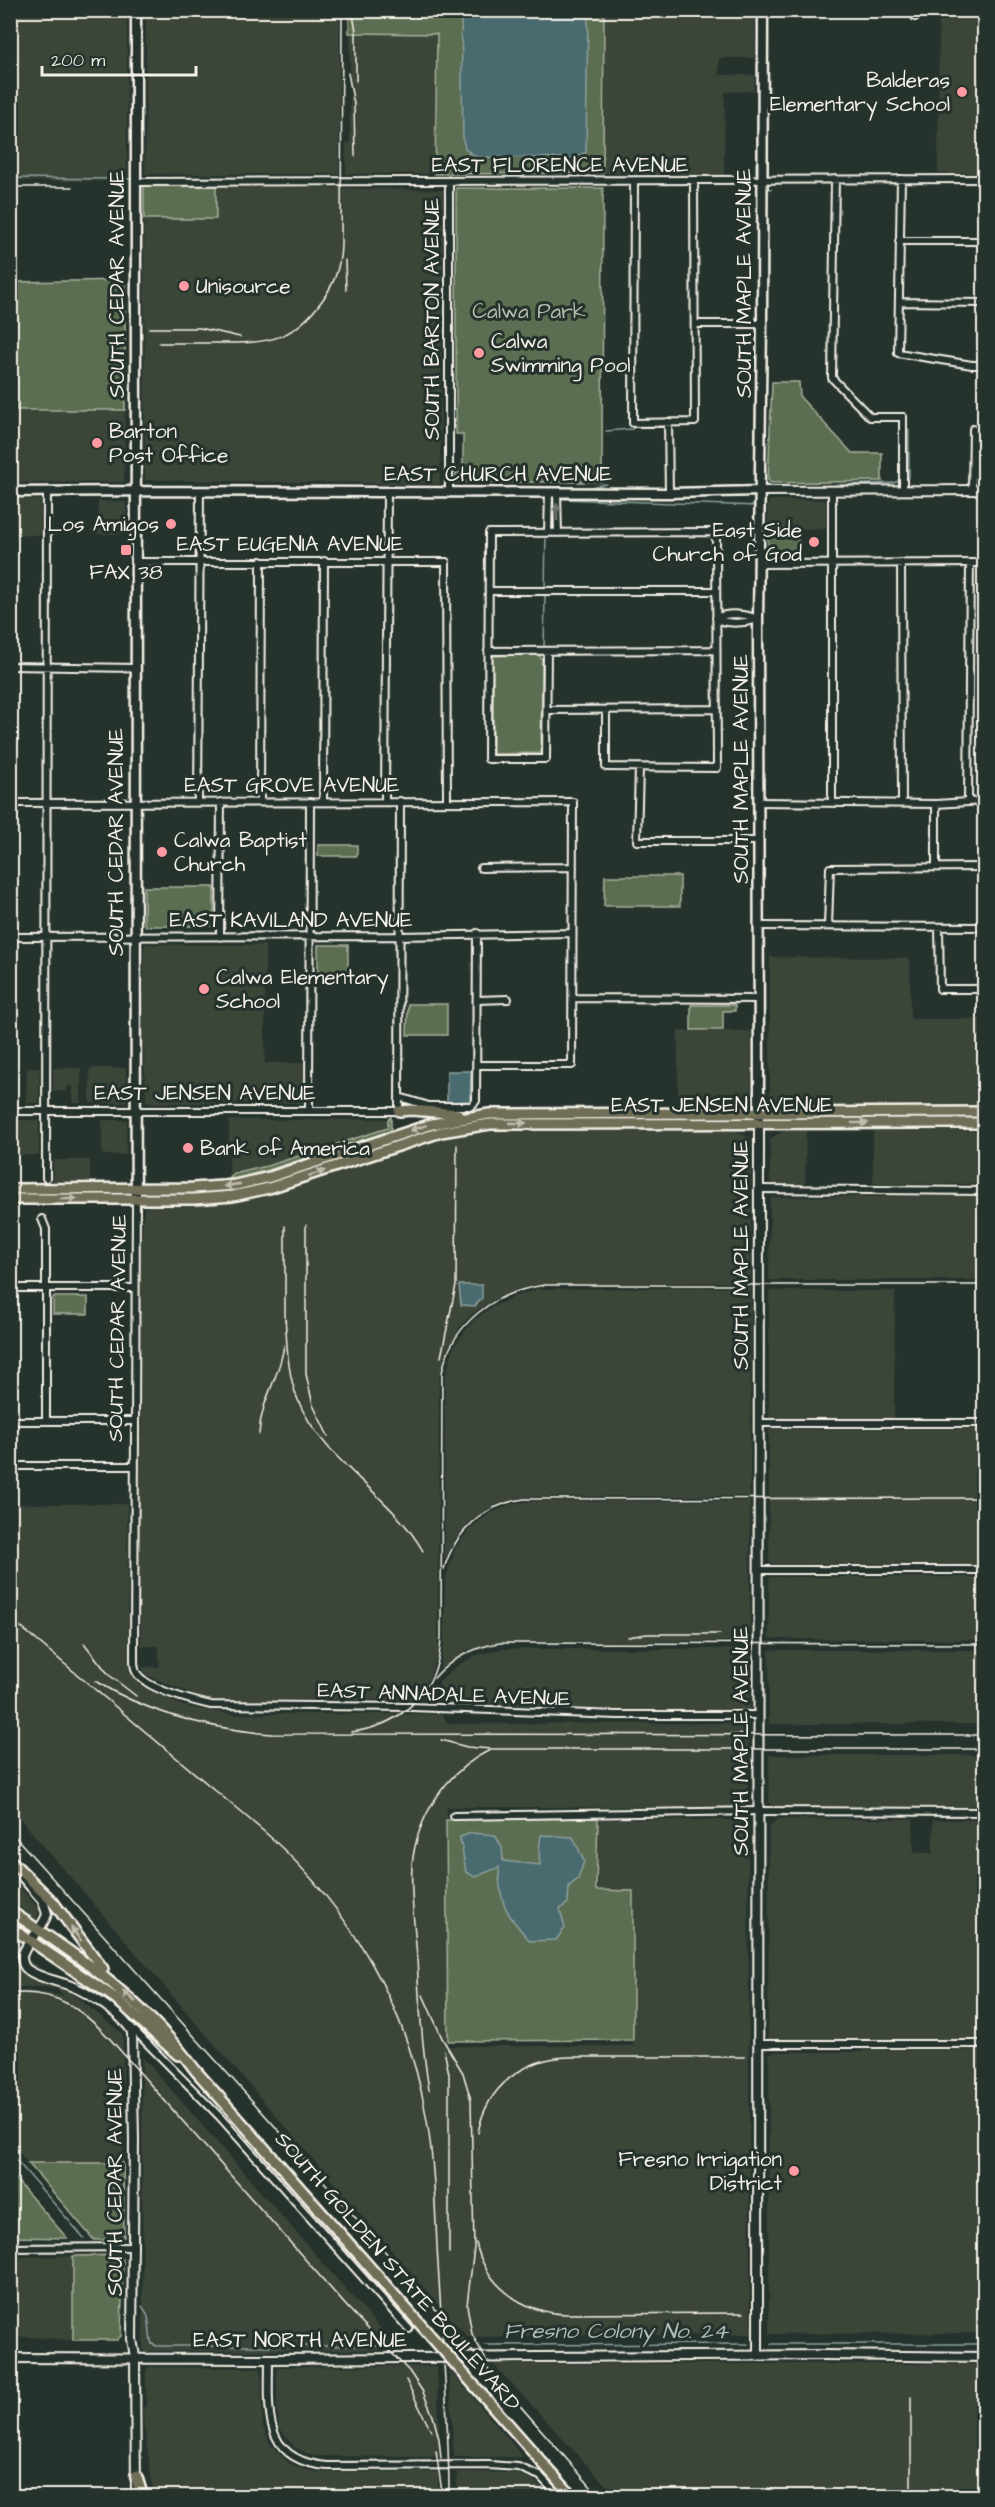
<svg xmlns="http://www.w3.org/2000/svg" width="995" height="2507" font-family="'Architects Daughter',sans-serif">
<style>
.built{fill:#3b4439}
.green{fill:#5c6e51;stroke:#a8b09c;stroke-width:1.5}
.water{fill:#486a6e;stroke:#8da09f;stroke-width:1.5}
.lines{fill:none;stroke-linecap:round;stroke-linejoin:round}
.stream{stroke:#8da09f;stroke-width:1.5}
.minor-casing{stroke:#f4f1e8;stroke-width:10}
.tertiary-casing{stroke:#f4f1e8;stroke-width:12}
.secondary-casing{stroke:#f4f1e8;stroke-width:13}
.primary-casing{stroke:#f4f1e8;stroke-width:14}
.motorway-casing{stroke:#f4f1e8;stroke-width:15}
.minor{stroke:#26332d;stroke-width:6}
.tertiary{stroke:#26332d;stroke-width:8}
.secondary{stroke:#26332d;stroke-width:8}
.primary{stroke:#716e59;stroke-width:9}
.motorway{stroke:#716e59;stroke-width:10}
.rail{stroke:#f4f1e8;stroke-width:1.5}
.primary-bridge-casing{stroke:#f4f1e8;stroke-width:14;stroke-linecap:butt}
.primary-bridge{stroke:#716e59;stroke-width:9}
.oneway{fill:#6e766e}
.oneway2{fill:#c0bdaf}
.poi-dot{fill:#ff9aa2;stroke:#26332d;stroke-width:2}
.labels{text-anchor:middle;stroke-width:6;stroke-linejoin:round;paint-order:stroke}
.poi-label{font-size:21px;fill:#f4f1e8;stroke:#26332d;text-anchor:start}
.street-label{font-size:21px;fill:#f4f1e8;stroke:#26332d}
.park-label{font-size:21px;fill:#b7bdac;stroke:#26332d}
.water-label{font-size:22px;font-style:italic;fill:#afbbb7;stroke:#26332d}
</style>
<rect width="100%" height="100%" fill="#26332d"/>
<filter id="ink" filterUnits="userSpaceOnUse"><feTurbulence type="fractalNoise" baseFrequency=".0167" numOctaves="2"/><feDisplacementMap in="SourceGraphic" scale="12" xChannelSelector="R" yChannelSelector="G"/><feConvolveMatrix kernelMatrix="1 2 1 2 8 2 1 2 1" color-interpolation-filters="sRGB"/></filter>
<g filter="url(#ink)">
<path class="built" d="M11,10l116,1v170h-116z
M146,11h194l-1,163h-194z
M604,11h151v47h-36v17h36l-1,16 -29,1 -1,84 -121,-3z
M939,11h45v162h-46z
M350,32l86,1 -1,141h-89v-31h4z
M216,186l228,4 -4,294 -295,-4 -1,-261h72z
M16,410h109l-1,72 -107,1z
M11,499l30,1 1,35h-31z
M772,500h54v29l-59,-1 1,-26z
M98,501l28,1v32h-28z
M146,944l119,1v118h39l-1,40h-157l-3,-71 1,-85z
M770,957l140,1v61h74v87h-207l-7,-8z
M678,1031h73v70l-4,4h-69z
M27,1068h13l-1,35h-13z
M53,1068h28v35h-8l-1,-17h-5v5h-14z
M90,1068h36l1,35h-37z
M388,1119v9l-159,49v-57z
M10,1120h29v35h-28z
M102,1120h25l-1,35h-24z
M485,1131h252l14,8v143l-216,3 -14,3 -29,13 -21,14 -10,11 -13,22 -9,32 -1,272 -8,25 -16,23h-207l-56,-23 -6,-3 -3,-7h17v-21h-18l-4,-113v-93l4,-5v-194l3,-32 7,-4 91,-7 40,-9 152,-49z
M784,1131h22l-1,53h-31l-4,-2v-43z
M873,1131h111v53h-111z
M53,1160h37v21h-37z
M984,1196v84h-215l1,-80 2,-3z
M751,1287l-1,209 -217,1 -18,2 -22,7 -21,14 -17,19 -11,22 1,-183 9,-32 19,-25 17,-13 25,-12 23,-7z
M769,1291h126l-1,127h-125z
M769,1429h215v136l-213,-1 -2,-3z
M535,1501h215v140l-250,1 -33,8 -28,21 5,-26 1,-65 11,-33 14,-19 19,-14 22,-10z
M10,1504h117l2,167 12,15 42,20 47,8h211l8,10 298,-1 2,3 -2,77 -4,4h-296v239h186v-155h-35v-72l150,1 2,485 2,29 -284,3 -19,-20 -438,-509z
M769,1577h215v63l-215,-1z
M500,1649h250v61h-143l-168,-10v-18l16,-15 19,-11z
M769,1650h215v74h-215z
M769,1755h215v51h-212l-3,-4z
M777,1819h136l1,34h19v-33h51v219l-216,1 1,-213z
M11,1876l28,34 -3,12 -25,-18z
M10,1948l32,21 81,65v129h-95l-17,-20v-151l19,-1 34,5 -8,-7 -12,-2h-33z
M863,2050h121v283l-215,1v-279l4,-3h89z
M142,2057l11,12 246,281 -256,1z
M73,2256v84l-62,-4 -1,-79z
M493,2364h491v132h-368z
M437,2366l3,91 -127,-1 -18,-8 -15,-19 -3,-18v-44z
M148,2367l113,1 2,59 8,18 17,17 15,7 14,3h121v24h-284l-11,-78v-11h3v-36z
M449,2369l74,88h-69z
M457,2472l59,1 20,9 14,14h-93z"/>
<path class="green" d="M349,11h255l-1,162 -168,1 2,-140 -88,-1z
M216,186v33h-72v-33z
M456,188h147l-1,294h-146v-10l7,-1v-37h-7z
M125,280v130h-109l-1,-128z
M772,382h27l1,15 52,56h30v28l-111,2 -3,-3z
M767,528l31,1v28h-26l-3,-3z
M538,654l4,5 -1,94 -48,1v-98z
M318,845h39v11h-39z
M605,876h75v30h-76z
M144,887h70v39h-68l-2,-2z
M318,945h30v29h-30z
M408,1004h39v31h-40z
M691,1005h44v6h-12v19h-32z
M391,1117v14l-123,39 -40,10 6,-6 33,-8 121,-38v-9z
M53,1297h35v17h-35z
M598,1818l-2,72 37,1v149l-185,1 -2,-221z
M28,2163h95l1,74 -4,3h-26z
M10,2174h1l56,64 -56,-1z
M120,2255l3,4 -2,77 -4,4h-44v-84z"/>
<path class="water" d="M461,11h127l-2,141 -10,6 -99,-1 -12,-8 -2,-10z
M447,1071h24l-1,30 -23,1z
M459,1285h23v13l-7,8 -14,-1z
M472,1833l23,2 7,12 1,14 37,4 -1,-14 2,-16 32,2 11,24 -6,18 -9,7 -1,17 -8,6 5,19 -9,12 -26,1c-24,-28 -31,-36 -31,-74l-24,10 -9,-5 -6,-35z"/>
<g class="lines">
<path class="stream" d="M606,176l83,1
M756,177v-14h3
M10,178l121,1
M154,179l293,-2 24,-26
M765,188l6,1
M606,431l26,-2 5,-4
M906,478l3,-1v-48
M793,487l99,-4 10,-3
M586,488l20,-4
M538,498h8
M559,498l22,-1
M561,499l196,7
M545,589l1,-55
M544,649l1,-55
M10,2153l74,85
M142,2306c11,13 5,24 10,38l5,2h220
M771,2344h213
M484,2345l264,-1"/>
<g class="minor-casing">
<path id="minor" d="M914,10l1,7
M835,179l-3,199 38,39h33v73
M901,179l-3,174 74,12h12
M449,181v311
M634,181l-1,242 62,-1 -1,-241
M136,182l848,-3
M899,241h85
M899,302l85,1
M695,324h67
M668,422l1,71
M972,490l1,-61
M557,492l1,41
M548,533l1,-41
M134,562h312l1,239
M901,563l1,240
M759,564l225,-1
M489,591h227
M716,618c10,7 30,5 42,1
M716,618c12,-6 30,-4 42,1
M488,651l228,-1
M547,651l-1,108h-58l1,-226 227,-1 1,236 -111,-1v-57
M10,666l125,2
M547,710l170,-1
M639,768l-2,73h121
M385,801l2,-309
M832,801v-311
M968,801l2,-238
M198,802l2,-311
M260,802l1,-241
M323,802l1,-241
M759,802l177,2 48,-3
M10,803l563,-1 -1,263h-95
M936,804v63
M481,868l92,-1
M760,926l224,1
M828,926l2,-58 154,-1
M939,927l1,62h44
M10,937l389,-1 173,-3
M220,937l1,-135
M573,998l186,1
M478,1000l30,-1
M399,1097l30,9h42l5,-5 1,-168
M10,1111h389l1,-310
M309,1111l1,-309
M46,1178l1,-685
M759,1189l225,2
M136,1199l-2,459c0,5 0,10 2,14 9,17 57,29 75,33l200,2 206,8h142
M42,1219l4,10v192
M10,1288h124
M10,1421h124
M759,1423h225
M10,1466h123
M759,1570h225
M454,1816l305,-5 225,1
M131,2027l89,90 189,212
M758,2044h226
M10,2248l124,-1
M269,2359c0,52 -8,102 59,107l161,-1 29,2 22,9 19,20"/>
</g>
<g class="tertiary-casing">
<path id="tertiary" d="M759,491l225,-1
M23,1878l20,23 4,13c-4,15 -23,30 -25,43 0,5 2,10 6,13 11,8 30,11 43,16 16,6 56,31 61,47l2,108 -2,198 3,18 1,139
M758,2356l1,-1238
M10,2358l259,1 556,-4 159,2"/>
</g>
<g class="secondary-casing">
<path id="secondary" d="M10,492l125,-1 534,2 90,-2
M759,1112l-1,-493 4,-295 1,-314
M136,1199c-3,-396 -1,-792 0,-1189"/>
</g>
<g class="primary-casing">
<path id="primary" d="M399,1111l13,-1 46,4
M10,1189l183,-1 43,-3 34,-8 162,-53 57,-10 495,-2
M10,1199h184l39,-3 36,-8 172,-56 49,-8 494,-1
M10,1860l43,42 50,67
M10,1911c72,47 134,90 186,160l142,160
M10,1927l105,71 63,57
M539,2459l33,37"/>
</g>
<g class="motorway-casing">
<path id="motorway" d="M136,2476l6,20"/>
</g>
<use href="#minor" class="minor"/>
<use href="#tertiary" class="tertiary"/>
<use href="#secondary" class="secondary"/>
<use href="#primary" class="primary"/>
<use href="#motorway" class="motorway"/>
<path class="rail" d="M352,10l4,21v50
M348,73l6,31 1,52
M10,187h62
M345,260l1,30
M149,328h51l40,9
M159,343c20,0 40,0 60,0 43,0 71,0 99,-37 15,-19 22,-36 23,-60l1,-236
M306,1225v149l7,31 15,31
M285,1315c2,28 2,59 13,85 26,63 93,94 125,151
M285,1321v-95
M441,1357l15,-72 1,-140
M259,1434c2,-36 21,-56 25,-89
M444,1569c11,-38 41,-65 80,-70l460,-1
M10,1618l257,216c84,75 142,175 160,287 9,52 8,106 12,158 4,73 10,145 10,217
M628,1637l19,-3h73
M84,1643l25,32 27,21
M434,1678c18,-20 39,-31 66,-35l484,1
M95,1681c54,33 115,48 177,53l712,1
M351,1732c52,-6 89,-43 90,-96l1,-263c9,-50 54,-82 103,-88h439
M441,1740l26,7 24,2h493
M10,1831l288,321 301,344
M10,1994c45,-6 73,16 101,46l238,269 60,62 14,21 10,24 6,23 2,19
M423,1995l19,43 21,35 8,27 3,148 -7,57 5,29 14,26
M444,2050l5,24v179
M429,2090c-7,-44 -10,-87 -12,-132 -2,-30 -7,-62 -5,-92 4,-48 34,-95 78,-116
M478,2133c8,-46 46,-75 91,-76h176
M476,2243c10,43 46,69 89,71l179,-1
M406,2380l25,51
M436,2451l6,41
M911,2496v-99"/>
<g class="primary-bridge-casing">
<path id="primary-bridge" d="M338,2231l201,228"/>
</g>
<use href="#primary-bridge" class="primary-bridge"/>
</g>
<defs><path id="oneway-solid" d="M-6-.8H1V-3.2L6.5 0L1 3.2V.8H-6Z" transform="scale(1.5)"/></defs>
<use class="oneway" href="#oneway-solid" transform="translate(557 512) rotate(-91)"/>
<g class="oneway2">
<use href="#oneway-solid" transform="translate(518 1123)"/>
<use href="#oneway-solid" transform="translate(860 1123)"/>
<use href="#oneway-solid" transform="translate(418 1128) rotate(162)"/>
<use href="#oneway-solid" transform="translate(317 1173) rotate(-18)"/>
<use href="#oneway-solid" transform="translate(232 1185) rotate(172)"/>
<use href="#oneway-solid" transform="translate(69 1199)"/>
<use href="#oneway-solid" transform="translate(76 1934) rotate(-126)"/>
<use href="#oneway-solid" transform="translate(129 1996) rotate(-138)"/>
</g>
</g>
<g class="poi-dot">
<circle cx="962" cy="92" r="6"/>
<circle cx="184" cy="286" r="6"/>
<circle cx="479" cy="353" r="6"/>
<circle cx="97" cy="443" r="6"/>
<circle cx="171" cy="524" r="6"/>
<circle cx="814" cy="542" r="6"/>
<rect x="120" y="544" width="12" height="12" rx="3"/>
<circle cx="162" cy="852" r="6"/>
<circle cx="204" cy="989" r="6"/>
<circle cx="188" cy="1148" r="6"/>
<circle cx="794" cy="2171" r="6"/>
</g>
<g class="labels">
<g class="poi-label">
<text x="950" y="87" text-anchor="end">Balderas<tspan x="950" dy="24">Elementary School</tspan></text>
<text x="196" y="293">Unisource</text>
<text x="491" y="348">Calwa<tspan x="491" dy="24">Swimming Pool</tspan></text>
<text x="109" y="438">Barton<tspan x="109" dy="24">Post Office</tspan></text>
<text x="159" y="531" text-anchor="end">Los Amigos</text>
<text x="802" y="537" text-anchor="end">East Side<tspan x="802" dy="24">Church of God</tspan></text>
<text x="126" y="579" text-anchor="middle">FAX 38</text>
<text x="174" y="847">Calwa Baptist<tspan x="174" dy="24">Church</tspan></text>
<text x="216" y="984">Calwa Elementary<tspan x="216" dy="24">School</tspan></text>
<text x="200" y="1155">Bank of America</text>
<text x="782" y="2166" text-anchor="end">Fresno Irrigation<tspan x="782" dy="24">District</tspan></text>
</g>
<g class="street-label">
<text x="560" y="172">EAST FLORENCE AVENUE</text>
<text transform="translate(744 283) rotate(-90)" y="7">SOUTH MAPLE AVENUE</text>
<text transform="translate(117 284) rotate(-90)" y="7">SOUTH CEDAR AVENUE</text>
<text transform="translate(432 319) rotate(-90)" y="7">SOUTH BARTON AVENUE</text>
<text x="498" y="481">EAST CHURCH AVENUE</text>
<text x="290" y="551">EAST EUGENIA AVENUE</text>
<text transform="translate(741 769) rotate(-90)" y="7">SOUTH MAPLE AVENUE</text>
<text x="292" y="792">EAST GROVE AVENUE</text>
<text transform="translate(116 842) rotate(-90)" y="7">SOUTH CEDAR AVENUE</text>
<text x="291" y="927">EAST KAVILAND AVENUE</text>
<text x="205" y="1100">EAST JENSEN AVENUE</text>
<text x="722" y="1112">EAST JENSEN AVENUE</text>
<text transform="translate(741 1255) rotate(-90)" y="7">SOUTH MAPLE AVENUE</text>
<text transform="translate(117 1328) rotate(-89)" y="7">SOUTH CEDAR AVENUE</text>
<text transform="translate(444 1694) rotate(2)" y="7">EAST ANNADALE AVENUE</text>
<text transform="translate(741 1741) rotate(-90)" y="7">SOUTH MAPLE AVENUE</text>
<text transform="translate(115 2182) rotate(-90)" y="7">SOUTH CEDAR AVENUE</text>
<text transform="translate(398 2271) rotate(49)" y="7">SOUTH GOLDEN STATE BOULEVARD</text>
<text x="300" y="2347">EAST NORTH AVENUE</text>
</g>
<g class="park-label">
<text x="529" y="318">Calwa Park</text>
</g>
<g class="water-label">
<text x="616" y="2338">Fresno Colony No. 24</text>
</g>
</g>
<rect width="995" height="2507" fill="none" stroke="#26332d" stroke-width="36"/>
<rect x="18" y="18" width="959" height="2471" fill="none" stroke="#f4f1e8" stroke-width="2" filter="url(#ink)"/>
<path d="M42 66v9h154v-9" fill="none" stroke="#f4f1e8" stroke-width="3"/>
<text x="51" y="66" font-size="18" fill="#f4f1e8" stroke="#26332d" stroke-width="4.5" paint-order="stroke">200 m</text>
</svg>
